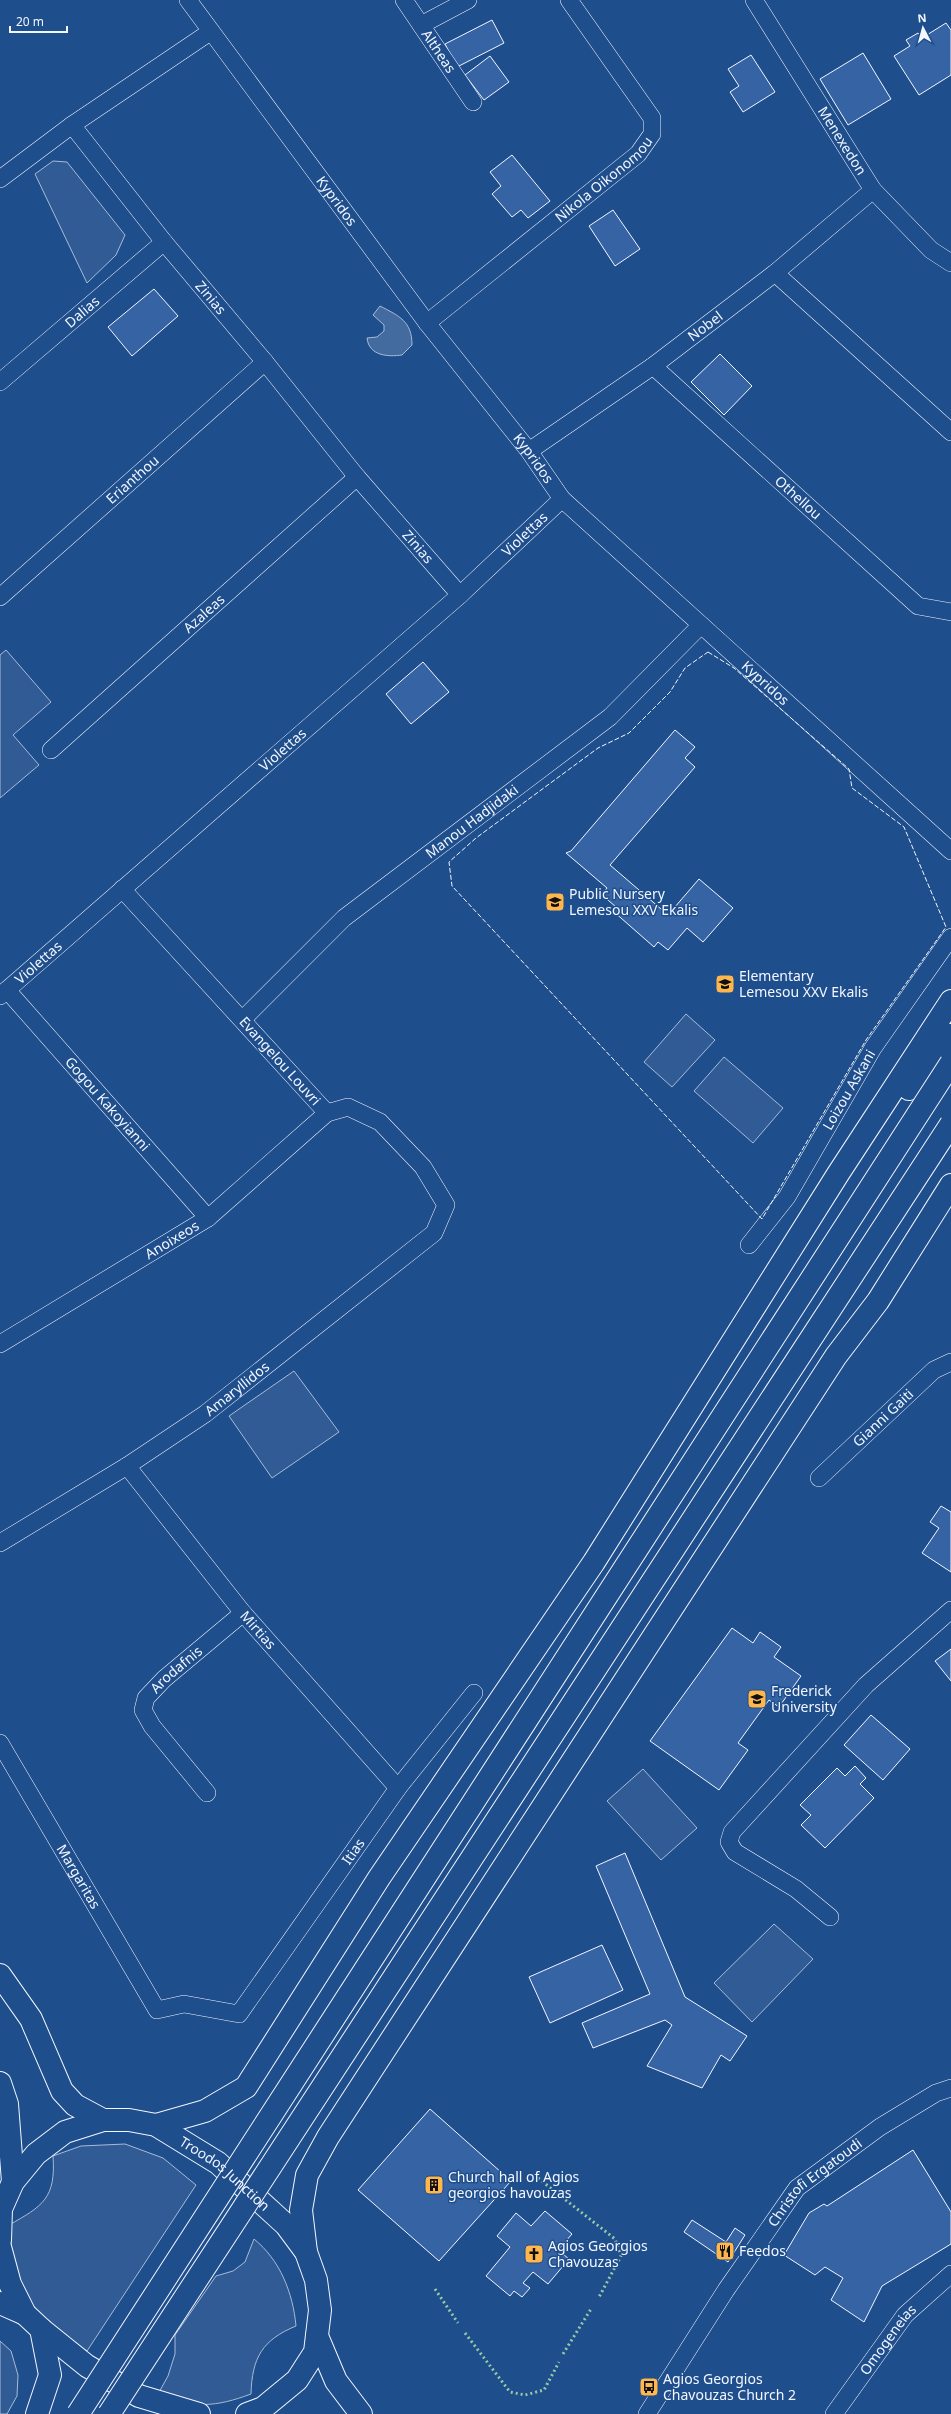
<svg xmlns="http://www.w3.org/2000/svg" width="951" height="2414" font-family="'Noto Sans',sans-serif">
<style>
.green{fill:#305b95;stroke:#a8bbd7}
.water{fill:#446ba0;stroke:#a8bbd7}
.building{fill:#3563a3;stroke:#f2f6ff}
.lines{fill:none;stroke-linecap:round;stroke-linejoin:round}
.street-casing{stroke:#f2f6ff;stroke-width:18}
.secondary-casing{stroke:#f2f6ff;stroke-width:24}
.primary-casing{stroke:#f2f6ff;stroke-width:24}
.highway-casing{stroke:#f2f6ff;stroke-width:24}
.street{stroke:#1f4e8c;stroke-width:17}
.secondary{stroke:#1f4e8c;stroke-width:22}
.primary{stroke:#1f4e8c;stroke-width:22}
.highway{stroke:#1f4e8c;stroke-width:22}
.highway-bridge-casing{stroke:#f2f6ff;stroke-width:24;stroke-linecap:butt}
.highway-bridge{stroke:#1f4e8c;stroke-width:22}
.hedge{stroke:#97c8a6;stroke-width:3;stroke-dasharray:2 3;stroke-linecap:butt}
.fence{stroke:#f2f6ff;stroke-width:1;stroke-dasharray:5 2;stroke-linecap:butt}
.labels{text-anchor:middle;stroke-width:3;stroke-linejoin:round;paint-order:stroke}
.street-label{font-size:14px;fill:#f2f6ff;stroke:#1f4e8c}
.poi-label{font-size:14px;fill:#f2f6ff;stroke:#1f4e8c;text-anchor:start}
</style>
<rect width="100%" height="100%" fill="#1f4e8c"/>
<path class="green" d="M53,161l14,1 58,73 -9,20 -29,28 -52,-109z
M6,650l45,52 -38,33 26,30 -39,33v-143z
M686,1014l29,26 -43,47 -28,-25z
M724,1057l59,51 -30,35 -59,-52z
M294,1371l45,61 -67,46 -43,-62z
M643,1769l54,59 -36,32 -54,-59z
M774,1924l39,35 -61,63 -38,-39z
M125,2144l38,14 33,27 -109,166c-18,-13 -52,-35 -64,-54 -9,-15 -14,-54 -14,-72 34,-19 47,-27 44,-69l28,-10z
M254,2239c26,21 39,54 42,87 -34,14 -44,32 -45,68 -35,13 -58,15 -93,0l10,-18 7,-22v-19l41,-59 17,-5 12,-9z
M0,2341l11,10 7,24 -1,21 -10,18h-7z"/>
<path class="water" d="M380,306c19,10 32,15 32,39l-10,10c-14,2 -33,1 -35,-17l10,-1 7,-6v-6l-11,-10z"/>
<path class="building" d="M492,20l12,23 -47,24 -12,-23z
M946,23l5,7v45l-32,20 -25,-39 16,-10 -4,-6 12,-7 4,5z
M863,53l28,46 -43,26 -28,-46z
M751,55l24,37 -32,20 -13,-20 9,-6 -11,-17z
M490,56l19,26 -25,18 -19,-25z
M512,155l38,46 -22,17 -7,-8 -9,7 -20,-23 9,-8 -11,-14z
M613,210l27,39 -25,17 -26,-40z
M154,289l24,27 -46,40 -24,-29z
M720,354l32,32 -28,29 -33,-33z
M423,662l26,30 -38,32 -25,-30z
M675,730l20,17 -10,11 10,9 -85,98 58,50 31,-36 34,29 -30,34 -16,-14 -19,22 -10,-8 -4,5 -41,-36 3,-4 -14,-12 5,-7 -41,-35 5,-2z
M941,1506l10,6v60l-29,-19 17,-25 -9,-6z
M732,1628l21,15 7,-11 21,15 -7,10 27,19 -22,31 -10,-7 -31,43 10,7 -29,40 -69,-49z
M951,1649v32l-16,-20z
M871,1715l39,34 -27,31 -39,-35z
M855,1766l11,12 -6,6 14,14 -49,50 -24,-23 10,-10 -11,-10 37,-37 8,8z
M625,1853l60,144 62,39 -17,25 -9,-6 -19,33 -55,-22 25,-41 -7,-5 -72,28 -11,-25 68,-29 -54,-128z
M602,1945l21,45 -73,33 -21,-46z
M430,2109l81,72 -72,80 -81,-71z
M913,2150l38,62v32l-69,42 -18,36 -33,-22 12,-22 -18,-11 -10,8 -31,-20 25,-42 15,-9 3,2z
M545,2211l27,23 -14,16 11,9 -21,25 -15,-12 -10,11 7,5 -8,9 -8,-6 -4,5 -24,-20 24,-29 -13,-11 19,-23 15,13z
M692,2220l34,22 9,-14 10,7 -17,27 -44,-30z"/>
<g class="lines">
<g class="street-casing">
<g id="street">
<path id="s1" d="M188,0l239,323 102,128 33,48 389,352"/>
<path id="s2" d="M404,0l69,102"/>
<path id="s3" d="M754,0l119,190 58,60 20,13"/>
<path d="M421,25l47,-25"/>
<path id="s4" d="M210,32l-138,93 92,117 101,120 92,115 103,118"/>
<path d="M0,179l72,-54"/>
<path d="M775,273l176,159"/>
<path id="s5" d="M427,323l211,-169 14,-20v-16l-83,-118"/>
<path id="s6" d="M653,366l265,240 33,6"/>
<path id="s7" d="M0,382l164,-140"/>
<path id="s8" d="M529,451l124,-85 122,-93 98,-83"/>
<path id="s9" d="M0,597l265,-235"/>
<path id="s10" d="M51,750l306,-273"/>
<path id="s11" d="M7,990l201,228"/>
<path id="s12" d="M0,996l460,-401 102,-96"/>
<path id="s13" d="M243,1019l101,-101 266,-201 91,-92"/>
<path id="s14" d="M749,1245l38,-48 86,-149 78,-111"/>
<path id="s15" d="M0,1344l208,-126 119,-105"/>
<path id="s16" d="M127,1466l116,147 155,175"/>
<path id="s17" d="M819,1478l115,-108 17,-8"/>
<path id="s18" d="M0,1543l127,-77 78,-52 229,-181 12,-28 -23,-38 -43,-45 -32,-15 -21,6 -205,-224"/>
<path id="s19" d="M0,1743l157,267 27,-6 55,10 159,-226 76,-95"/>
<path id="s20" d="M207,1793l-55,-67 -9,-16 3,-12 18,-19 79,-66"/>
<path d="M830,1917l-34,-28 -61,-37 -6,-10 3,-10 134,-147 85,-75"/>
<path id="s21" d="M647,2414l79,-124 71,-102 83,-61 56,-34 15,-5"/>
<path id="s22" d="M834,2414l71,-99 46,-41"/>
</g>
</g>
<g class="secondary-casing">
<path id="secondary" d="M0,2303l25,11"/>
</g>
<g class="primary-casing">
<g id="primary">
<path d="M0,1975l31,44 31,72 13,14 28,15"/>
<path d="M0,2083l7,21 6,78"/>
<path id="s23" d="M0,2240l1,-31 12,-27 23,-28 29,-22 38,-12h26l27,5 62,38 68,62 20,27 10,28 4,30 -5,42 -18,28 -34,28 -16,6"/>
<path d="M0,2247l10,37 15,30 16,15 46,37 52,30 60,18"/>
<path d="M317,2336l19,45 25,33"/>
<path d="M37,2414l13,-39 -9,-46"/>
</g>
</g>
<g class="highway-casing">
<path id="highway" d="M909,1089l42,-54
M156,2125l49,-14 41,-24 133,-209 215,-316 244,-388 113,-173
M306,2252l-5,-42 6,-35 21,-38 508,-781 42,-55 73,-116"/>
</g>
<use href="#street" class="street"/>
<use href="#secondary" class="secondary"/>
<use href="#primary" class="primary"/>
<use href="#highway" class="highway"/>
<g class="highway-bridge-casing">
<path id="highway-bridge" d="M78,2414l873,-1351
M109,2414l842,-1290"/>
</g>
<use href="#highway-bridge" class="highway-bridge"/>
<path class="hedge" d="M538,2178l77,61 6,17 -23,43
M435,2289l23,34
M465,2333l45,59 15,3 19,-5 15,-28
M563,2354l28,-45"/>
<path class="fence" d="M708,652l26,16 115,101 3,19 52,39 42,100 -80,113 -104,179 -310,-333 -3,-24 27,-24 122,-90 31,-15 41,-41 15,-24z"/>
</g>
<defs>
<g id="school-square" transform="scale(1)"><rect x="-9" y="-9" width="18" height="18" rx="4" fill="#ffb74d" stroke="#1f4e8c"/><path d="M0-5L7-2L0 1L-7-2ZM-4 1L0 2.5L4 1V4Q0 6-4 4Z" fill="#111"/></g>
<g id="university-square" transform="scale(1)"><rect x="-9" y="-9" width="18" height="18" rx="4" fill="#ffb74d" stroke="#1f4e8c"/><path d="M0-5L7-2L0 1L-7-2ZM-4 1L0 2.5L4 1V4Q0 6-4 4Z" fill="#111"/></g>
<g id="building-square" transform="scale(1)"><rect x="-9" y="-9" width="18" height="18" rx="4" fill="#ffb74d" stroke="#1f4e8c"/><path d="M-4-6H4V6H1V3H-1V6H-4ZM-2.5-4.3h1.7v1.8h-1.7ZM.8-4.3h1.7v1.8H.8ZM-2.5-1h1.7V.8h-1.7ZM.8-1h1.7V.8H.8Z" fill="#111"/></g>
<g id="restaurant-square" transform="scale(1)"><rect x="-9" y="-9" width="18" height="18" rx="4" fill="#ffb74d" stroke="#1f4e8c"/><path d="M-5-6h1v4h1v-4h1v4h1v-4h1v5L-1.5 .5V6h-2V.5L-5-1ZM5-6V6H3V1.5H1.5Q1.5-4 5-6Z" fill="#111"/></g>
<g id="church-square" transform="scale(1)"><rect x="-9" y="-9" width="18" height="18" rx="4" fill="#ffb74d" stroke="#1f4e8c"/><path d="M-1.2-6h2.4v3.5h3.3v2.4h-3.3V6h-2.4V-.1h-3.3v-2.4h3.3Z" fill="#111"/></g>
<g id="bus-square" transform="scale(1)"><rect x="-9" y="-9" width="18" height="18" rx="4" fill="#ffb74d" stroke="#1f4e8c"/><path d="M-5-6H5V4H4V6H2V4H-2V6H-4V4H-5ZM-3.5-4V0h7V-4ZM-3.5 1.2v1.5H-2V1.2ZM2 1.2v1.5H3.5V1.2Z" fill="#111"/></g>
</defs>
<g fill-rule="evenodd">
<use href="#school-square" x="555" y="902"/>
<use href="#school-square" x="725" y="984"/>
<use href="#university-square" x="757" y="1699"/>
<use href="#building-square" x="434" y="2185"/>
<use href="#restaurant-square" x="725" y="2251"/>
<use href="#church-square" x="534" y="2254"/>
<use href="#bus-square" x="649" y="2387"/>
</g>
<g class="labels">
<g class="street-label">
<text dy="5" stroke="none"><textPath href="#s2" startOffset="62">Altheas</textPath></text>
<text dy="5" stroke="none"><textPath href="#s3" startOffset="166">Menexedon</textPath></text>
<text dy="5" stroke="none"><textPath href="#s5" startOffset="228">Nikola Oikonomou</textPath></text>
<text dy="5" stroke="none"><textPath href="#s1" startOffset="250">Kypridos</textPath></text>
<text dy="5" stroke="none"><textPath href="#s4" startOffset="388">Zinias</textPath></text>
<text dy="5" stroke="none"><textPath href="#s7" startOffset="108">Dalias</textPath></text>
<text dy="5" stroke="none"><textPath href="#s8" startOffset="216">Nobel</textPath></text>
<text dy="5" stroke="none"><textPath href="#s1" startOffset="574">Kypridos</textPath></text>
<text dy="5" stroke="none"><textPath href="#s9" startOffset="177">Erianthou</textPath></text>
<text dy="5" stroke="none"><textPath href="#s6" startOffset="196">Othellou</textPath></text>
<text dy="5" stroke="none"><textPath href="#s12" startOffset="699">Violettas</textPath></text>
<text dy="5" stroke="none"><textPath href="#s4" startOffset="712">Zinias</textPath></text>
<text dy="5" stroke="none"><textPath href="#s10" startOffset="205">Azaleas</textPath></text>
<text dy="5" stroke="none"><textPath href="#s1" startOffset="898">Kypridos</textPath></text>
<text dy="5" stroke="none"><textPath href="#s12" startOffset="375">Violettas</textPath></text>
<text dy="5" stroke="none"><textPath href="#s13" startOffset="303">Manou Hadjidaki</textPath></text>
<text dy="5" stroke="none"><textPath href="#s12" startOffset="51">Violettas</textPath></text>
<text transform="translate(280 1061) rotate(48)" y="5">Evangelou Louvri</text>
<text dy="5" stroke="none"><textPath href="#s14" startOffset="185">Loizou Askani</textPath></text>
<text dy="5" stroke="none"><textPath href="#s11" startOffset="152">Gogou Kakoyianni</textPath></text>
<text dy="5" stroke="none"><textPath href="#s15" startOffset="201">Anoixeos</textPath></text>
<text dy="5" stroke="none"><textPath href="#s18" startOffset="283">Amaryllidos</textPath></text>
<text dy="5" stroke="none"><textPath href="#s17" startOffset="88">Gianni Gaiti</textPath></text>
<text dy="5" stroke="none"><textPath href="#s16" startOffset="210">Mirtias</textPath></text>
<text dy="5" stroke="none"><textPath href="#s20" startOffset="159">Arodafnis</textPath></text>
<text dy="5" stroke="none"><textPath href="#s19" startOffset="592">Itias</textPath></text>
<text dy="5" stroke="none"><textPath href="#s19" startOffset="155">Margaritas</textPath></text>
<text dy="5" stroke="none"><textPath href="#s23" startOffset="311">Troodos Junction</textPath></text>
<text dy="5" stroke="none"><textPath href="#s21" startOffset="288">Christofi Ergatoudi</textPath></text>
<text dy="5" stroke="none"><textPath href="#s22" startOffset="92">Omogeneias</textPath></text>
</g>
<g class="poi-label">
<text x="569" y="899">Public Nursery<tspan x="569" dy="16">Lemesou XXV Ekalis</tspan></text>
<text x="739" y="981">Elementary<tspan x="739" dy="16">Lemesou XXV Ekalis</tspan></text>
<text x="771" y="1696">Frederick<tspan x="771" dy="16">University</tspan></text>
<text x="448" y="2182">Church hall of Agios<tspan x="448" dy="16">georgios havouzas</tspan></text>
<text x="548" y="2251">Agios Georgios<tspan x="548" dy="16">Chavouzas</tspan></text>
<text x="739" y="2256">Feedos</text>
<text x="663" y="2384">Agios Georgios<tspan x="663" dy="16">Chavouzas Church 2</tspan></text>
</g>
</g>
<g transform="translate(923 28) rotate(354)" stroke="#1f4e8c" stroke-width="3" paint-order="stroke">
<path d="M0-3L7 15L0 10L-7 15Z" fill="#f2f6ff"/>
<text y="-6" font-size="11" font-weight="bold" text-anchor="middle" fill="#f2f6ff">N</text>
</g>
<path d="M10 26v6h57v-6" fill="none" stroke="#f2f6ff" stroke-width="2"/>
<text x="16" y="26" font-size="12" fill="#f2f6ff" stroke="#1f4e8c" stroke-width="3" paint-order="stroke">20 m</text>
</svg>
